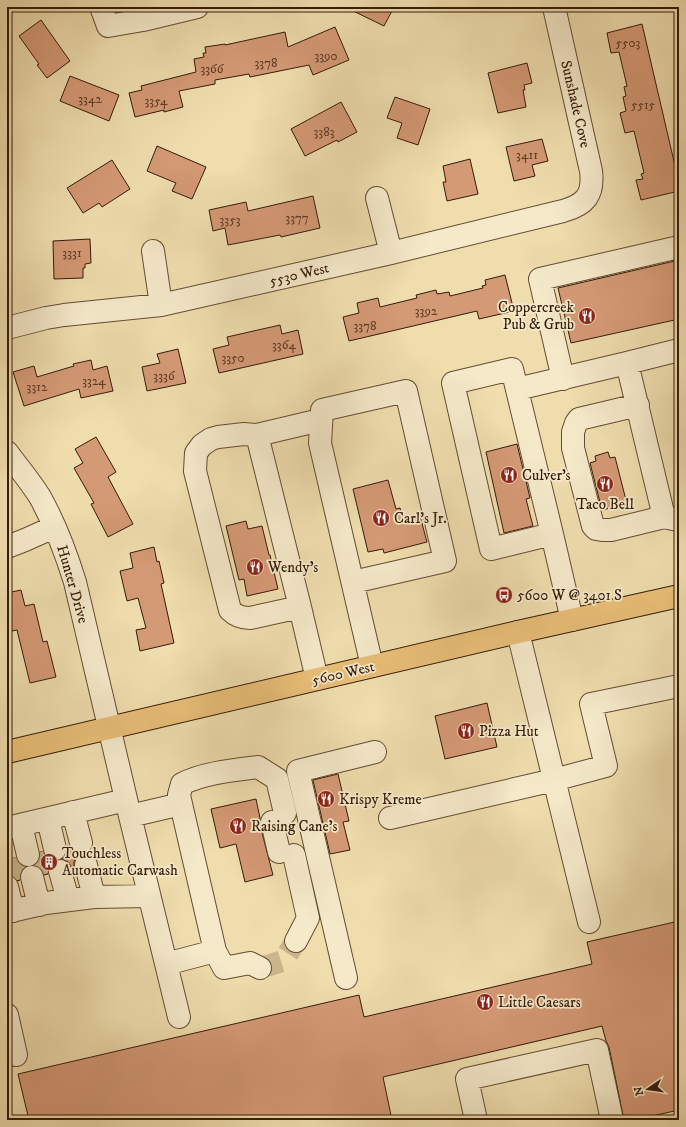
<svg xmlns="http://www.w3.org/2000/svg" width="686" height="1127" font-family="'IM FELL DW Pica',serif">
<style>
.building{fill:#d49975;stroke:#351b08}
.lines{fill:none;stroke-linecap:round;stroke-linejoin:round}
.minor-tunnel{stroke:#cab68d;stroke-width:22;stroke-dasharray:22 11;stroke-linecap:butt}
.minor-casing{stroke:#644c32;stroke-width:24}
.major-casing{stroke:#351b08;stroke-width:24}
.minor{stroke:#f5e9ca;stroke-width:22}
.major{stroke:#e8be77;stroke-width:22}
.labels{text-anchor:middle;stroke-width:3.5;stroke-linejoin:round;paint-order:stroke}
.number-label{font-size:13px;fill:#5d3a23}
.street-label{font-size:15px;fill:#351b08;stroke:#f5e9ca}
.poi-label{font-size:15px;fill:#351b08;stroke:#f5e9ca;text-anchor:start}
</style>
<rect width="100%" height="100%" fill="#efddae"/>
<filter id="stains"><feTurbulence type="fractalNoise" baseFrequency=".005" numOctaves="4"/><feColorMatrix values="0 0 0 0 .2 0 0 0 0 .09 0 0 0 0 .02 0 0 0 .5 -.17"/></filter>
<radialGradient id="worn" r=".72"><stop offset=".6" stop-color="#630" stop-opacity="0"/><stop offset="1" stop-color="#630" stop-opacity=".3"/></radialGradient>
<path class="building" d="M345,7h49l-10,19z
M41,20l29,41 -23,17 -10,-13 2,-1 -20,-28z
M642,24l37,159v8l-38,9 -5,-20 7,-1 -2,-5 3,-1 -10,-42 -9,2 -5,-20 6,-2 -3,-14 3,-1 -2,-9 3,-1 -8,-34 -8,1 -4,-20z
M335,27l14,33 -36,15 -4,-10 -59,12 -1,-3 -34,6v4l-36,7 4,16 -19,5v-2l-29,7 -6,-24 13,-3 -1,-4 55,-14 -2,-13 10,-2 -1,-4h3l-1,-6 20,-3v1l60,-13 3,15z
M527,63l5,20 -8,2 1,5h-2l3,17 -28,6 -10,-40z
M70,76l49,19 -10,26 -49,-20z
M395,97l35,12 -12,36 -21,-7 5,-15 -15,-5z
M341,102l16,30 -19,10 -1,-2 -32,16 -14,-27z
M542,139l6,22 -16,4 3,11 -21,5 -8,-34z
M157,146l49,21 -14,32 -20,-8 4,-8 -29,-12z
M470,159l8,35 -31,7 -4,-19h3l-3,-16z
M112,160l18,29 -28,18 -3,-4 -16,10 -16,-25z
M313,196l7,32 -39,9 -1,-2 -52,10 -3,-17 -12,3 -4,-21 37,-8 2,9z
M90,239l1,24 -6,1v4h-2v10l-29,1 -1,-38z
M679,260v59l-108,24 -13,-55z
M505,275l9,36 -35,8 -2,-8 -128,30 -6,-24 16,-4 -2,-10 21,-5 2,9 37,-9 -1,-3 20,-5 1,4 12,-2 1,4 33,-8 -1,-2 4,-1 -1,-5z
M280,325l2,9 16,-4 5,24 -84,19 -6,-24 16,-4 -2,-8z
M178,349l8,34 -39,8 -5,-24 18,-4 -3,-9z
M91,360l2,10 14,-4 6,25 -32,7 -2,-9 -55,17 -11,-34 21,-6 3,11 37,-11 -1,-2z
M96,437l20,35 -8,5 25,47 -25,13 -17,-33 3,-1 -20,-35 9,-5 -8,-14z
M517,444l13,54 -4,1 7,27 -29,7 -18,-81z
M608,452l2,6 5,-1 12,47 -25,6 -12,-47 6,-2 -1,-5z
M388,480l8,29 4,-1 3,12 17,-4 7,26 -43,11 -1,-4 -15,3 -15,-63z
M246,521l2,8 14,-3 7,29h1l8,34 -31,7 -3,-17 -5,1 -13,-54z
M154,547l3,15 2,-1 5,22 -3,1 13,59 -34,8 -4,-21 10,-2 -8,-30 -11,3 -7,-30 13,-3 -3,-15z
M21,590l4,16 9,-2 9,38 4,-1 9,36 -26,6 -13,-53 -10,2v-39z
M487,703l10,44 -52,12 -10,-43z
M338,774l11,47 -6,1 7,28 -20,4 -17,-74z
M256,799l4,19v7l13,50 -28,7 -9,-38 -16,4 -9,-39z
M67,846h2l3,6 7,3 -5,6v7h-2l-4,-6 -6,-3 5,-6z
M40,852h3l3,6 7,3 -5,6v7l-4,1 -3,-6 -6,-4 5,-6z
M14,858h2l3,6 6,3 -5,6v7l-3,1 -1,-3 -6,-3 -3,-11v-4z
M679,921v189l-45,10h-10l-15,-73 -3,-6 -4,-15 -219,51 9,43h-363l-11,-46 341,-79 5,22 228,-53 -5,-22z"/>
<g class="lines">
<path class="minor-tunnel" d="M41,852l6,22
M14,858l5,22
M260,968l23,-7 13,-20"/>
<g class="minor-casing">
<path id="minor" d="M101,7l7,19 35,-6 54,-13
M377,198l14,55
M153,251l8,54
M7,328l39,-10 18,-3 97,-10 230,-52 172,-42c22,-6 31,-16 28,-40l-37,-164
M563,379l-23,-100 139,-32
M517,389l110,-26
M638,405l-59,14 -3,4 -3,9v16l20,78 3,3 6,1h9l53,-13
M257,435l-13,-1 -26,3 -7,2 -9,6 -6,8 -1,18 35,139c6,6 11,8 20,8l50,-11
M7,452c11,15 23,29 33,45 15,27 26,56 35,85l55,234 49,201
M678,520l-14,-3 -37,-154 52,-13
M552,534l-61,15 -38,-166 59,-14 40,165 20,86
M7,547l18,-7 29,-13
M353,582l92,-21 -39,-170 -84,19 -2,33 52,223
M518,632l71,290
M317,679l-17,-72 -43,-172 55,-13h9
M181,804l-2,-9 3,-11c21,-11 52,-14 76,-17l19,12 8,34
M73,812l8,31
M130,816l51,-12 34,147 -49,13
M390,818l164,-38 52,-14 -15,-62 88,-18
M48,819l7,30
M272,822l7,30
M21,825l7,30
M7,828l119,-28
M294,855l14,63 -12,23
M86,865l8,32
M60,871l8,29
M32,877l7,28
M7,887l6,24
M7,912l39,-9 48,-6 55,-1
M215,951l9,17 26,-5 10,5
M346,978l-48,-207 77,-19
M7,1015l9,40
M476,1120l-9,-41 130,-29 15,70"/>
</g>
<g class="major-casing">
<path id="major" d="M7,752l511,-120 161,-36"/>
</g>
<use href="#minor" class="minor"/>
<use href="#major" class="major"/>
</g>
<defs>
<g id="restaurant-disc" transform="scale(0.9)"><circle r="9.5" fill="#8f2418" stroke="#f5e9ca"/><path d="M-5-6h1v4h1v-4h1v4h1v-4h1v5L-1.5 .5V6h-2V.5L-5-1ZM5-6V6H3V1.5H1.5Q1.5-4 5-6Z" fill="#fff"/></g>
<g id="bus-disc" transform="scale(0.9)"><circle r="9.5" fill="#8f2418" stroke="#f5e9ca"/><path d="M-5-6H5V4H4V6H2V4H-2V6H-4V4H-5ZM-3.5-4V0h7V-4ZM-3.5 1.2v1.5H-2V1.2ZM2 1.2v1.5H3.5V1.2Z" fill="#fff"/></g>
<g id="building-disc" transform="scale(0.9)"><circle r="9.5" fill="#8f2418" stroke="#f5e9ca"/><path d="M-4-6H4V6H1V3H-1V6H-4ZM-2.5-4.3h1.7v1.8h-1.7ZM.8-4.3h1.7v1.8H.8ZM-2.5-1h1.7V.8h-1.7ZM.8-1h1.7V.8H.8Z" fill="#fff"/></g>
</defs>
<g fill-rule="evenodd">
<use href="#restaurant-disc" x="587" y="316"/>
<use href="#restaurant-disc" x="509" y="475"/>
<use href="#restaurant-disc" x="605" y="484"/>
<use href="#restaurant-disc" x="381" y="518"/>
<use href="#restaurant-disc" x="255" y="567"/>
<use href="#bus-disc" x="504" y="595"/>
<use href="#restaurant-disc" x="466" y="731"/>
<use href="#restaurant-disc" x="326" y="799"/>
<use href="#restaurant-disc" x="238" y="826"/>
<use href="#building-disc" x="49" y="862"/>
<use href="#restaurant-disc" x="485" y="1002"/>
</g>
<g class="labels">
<g class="number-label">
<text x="628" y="47">5503</text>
<text x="326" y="60">3390</text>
<text x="266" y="67">3378</text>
<text x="212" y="73">3366</text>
<text x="90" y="103">3342</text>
<text x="156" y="105">3354</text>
<text x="643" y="109">5515</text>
<text x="324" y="136">3383</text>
<text x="527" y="159">3411</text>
<text x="297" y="222">3377</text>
<text x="230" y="224">3353</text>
<text x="72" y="257">3331</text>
<text x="426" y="315">3392</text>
<text x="365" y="330">3378</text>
<text x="284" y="349">3364</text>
<text x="233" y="362">3350</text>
<text x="164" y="380">3336</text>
<text x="94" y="385">3324</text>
<text x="37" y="391">3312</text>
</g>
<g class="street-label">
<text transform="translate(576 104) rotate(77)" y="5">Sunshade Cove</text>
<text transform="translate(299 274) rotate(-13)" y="5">5530 West</text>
<text transform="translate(73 584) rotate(74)" y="5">Hunter Drive</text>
<text transform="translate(343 673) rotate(-13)" y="5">5600 West</text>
</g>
<g class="poi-label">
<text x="574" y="312" text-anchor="end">Coppercreek<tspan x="574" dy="17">Pub &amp; Grub</tspan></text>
<text x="522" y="480">Culver's</text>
<text x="605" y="509" text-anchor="middle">Taco Bell</text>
<text x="394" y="523">Carl's Jr.</text>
<text x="268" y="572">Wendy's</text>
<text x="517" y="600">5600 W @ 3401 S</text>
<text x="479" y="736">Pizza Hut</text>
<text x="339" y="804">Krispy Kreme</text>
<text x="251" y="831">Raising Cane's</text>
<text x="62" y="858">Touchless<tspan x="62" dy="17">Automatic Carwash</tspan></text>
<text x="498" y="1007">Little Caesars</text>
</g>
</g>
<rect width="686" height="1127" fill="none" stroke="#efddae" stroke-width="24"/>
<rect x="8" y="8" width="670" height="1111" fill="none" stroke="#351b08" stroke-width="2"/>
<rect x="12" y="12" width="662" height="1103" fill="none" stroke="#351b08"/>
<g transform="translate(648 1089) rotate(257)" stroke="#f5e9ca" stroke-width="3" paint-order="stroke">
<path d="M0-3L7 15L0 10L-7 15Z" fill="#351b08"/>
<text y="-6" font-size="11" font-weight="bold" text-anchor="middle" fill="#351b08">N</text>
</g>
<rect width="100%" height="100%" filter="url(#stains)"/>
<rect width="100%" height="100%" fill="url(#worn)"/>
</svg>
